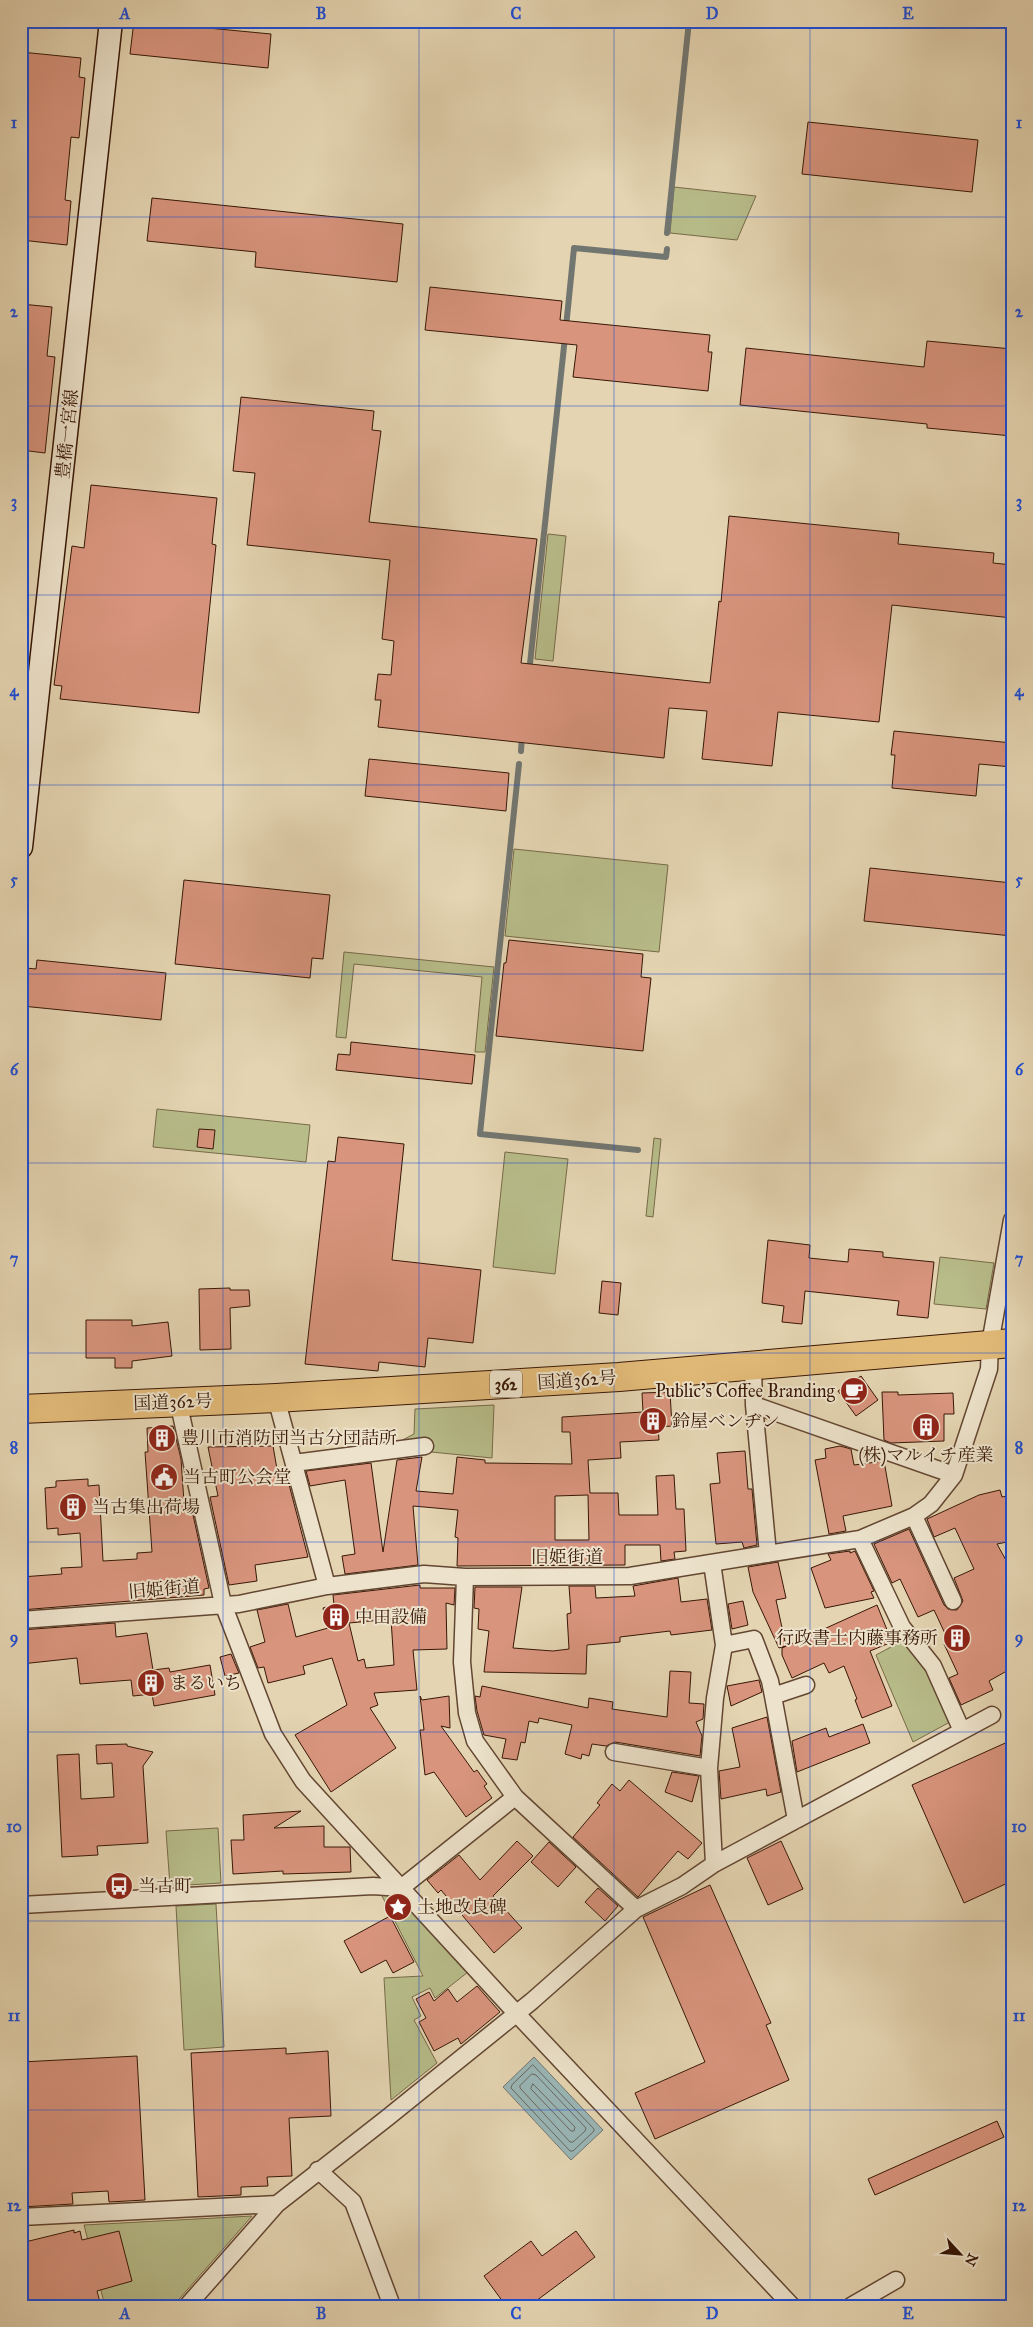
<svg xmlns="http://www.w3.org/2000/svg" width="1033" height="2327" font-family="'IM FELL Great Primer','Noto Serif JP',serif">
<style>
.green{fill:#b7bc89;stroke:#786a48}
.water{fill:#99b6b6;stroke:#727670}
.lines{fill:none;stroke-linecap:round;stroke-linejoin:round}
.shore{stroke:#68665e;stroke-width:1}
.stream{stroke:#727670;stroke-width:6}
.building{fill:#d8947d;stroke:#381706;fill-rule:evenodd}
.street-casing{stroke:#634631;stroke-width:19}
.secondary-casing{stroke:#381706;stroke-width:25}
.highway-casing{stroke:#381706;stroke-width:30}
.street{stroke:#ede3cc;stroke-width:16}
.secondary{stroke:#ede3cc;stroke-width:22}
.highway{stroke:#e2ba78;stroke-width:28}
.grid{fill:none;stroke:#1d4ed8;stroke-width:1;stroke-opacity:0.55}
.labels{text-anchor:middle;stroke-width:4;stroke-linejoin:round;paint-order:stroke}
.shield{fill:#ede3cc;stroke:#6e5441;stroke-width:1}
.shield-label{font-size:16px;font-weight:bold;fill:#381706}
.street-label{font-size:18px;fill:#381706;stroke:#ede3cc}
.poi-label{font-size:18px;fill:#381706;stroke:#ede3cc;text-anchor:start}
.neatline{fill:none;stroke:#1d4ed8;stroke-width:2}
.grid-label{font-size:16px;text-anchor:middle;font-weight:bold;fill:#1d4ed8}
</style>
<rect width="100%" height="100%" fill="#e4d4b1"/>
<filter id="stains"><feTurbulence type="fractalNoise" baseFrequency=".004" numOctaves="4"/><feColorMatrix values="0 0 0 0 .2 0 0 0 0 .09 0 0 0 0 .02 0 0 0 .5 -.17"/></filter>
<radialGradient id="worn" r=".72"><stop offset=".6" stop-color="#630" stop-opacity="0"/><stop offset="1" stop-color="#630" stop-opacity=".3"/></radialGradient>
<path class="green" d="M674,187l82,9 -19,44 -67,-7z
M548,534l18,2 -13,125 -18,-2z
M514,849l154,16 -9,87 -154,-16z
M344,952l150,15 -9,85h-10l7,-75 -128,-13 -8,74 -10,-1z
M157,1109l153,16 -4,37 -153,-15z
M654,1138l7,1 -8,78 -7,-1z
M505,1152l63,7 -13,115 -62,-7z
M940,1257l54,6 -8,46 -52,-5z
M494,1405l-2,53 -61,-6 -1,-11 -41,6 25,-13 1,-25z
M904,1640l24,29 22,53 -37,20 -37,-87z
M218,1828l3,55 -51,3 -4,-55z
M381,1894h15l72,78 -33,26 -5,-10 -18,9 9,19 -7,4 23,43 -46,37 -7,-122 39,-2z
M216,1904l8,143 -40,3 -8,-144z
M252,2216l-79,90h-68l-21,-81z"/>
<path class="water" d="M534,2057l69,73 -32,30 -68,-73z"/>
<g class="lines">
<path class="shore" d="M533,2065l61,64v2l-21,20h-3l-59,-63 1,-3z
M532,2074l4,1 50,53 -1,3 -12,11h-3l-50,-54v-2z
M533,2084l42,43 -1,4h-3l-40,-42z"/>
<path class="stream" d="M667,233l22,-212
M566,327l8,-79 92,9 1,-8
M529,673l36,-336
M521,751l1,-16
M519,764l-39,370 158,16"/>
</g>
<path class="building" d="M134,21l137,13 -3,34 -138,-14z
M21,52l60,6 -2,19 6,1 -6,60 -8,-1 -6,63 6,1 -4,44 -46,-5z
M808,122l170,18 -6,52 -170,-18z
M152,198l251,26 -6,58 -142,-15 1,-15 -109,-11z
M430,287l132,14 -2,19 150,15 -2,17h4l-4,39 -135,-14 4,-32 -152,-15z
M21,304l31,3 -5,49 8,1 -10,96 -24,-3z
M927,341l85,8v87l-85,-8v-4l-187,-19 6,-57 178,19z
M241,397l133,14 -2,19 9,1 -12,91 168,17 -16,124 189,20 9,-82 2,1 8,-86 170,17 -1,11 96,9 -1,10 19,2v53l-120,-13 -13,117 -101,-10 -6,54 -70,-7 5,-48 -38,-3 -5,50 -286,-31 3,-27h-6l3,-26 13,1 3,-34 -12,-2 8,-79 -143,-15 8,-72 -22,-2z
M91,485l126,13 -5,46 4,1 -17,168 -139,-14 2,-13 -8,-1 18,-139 12,2z
M894,731l118,12v24l-33,-3 -3,32 -84,-8 3,-33h-4z
M369,759l140,14 -3,38 -141,-15z
M870,868l142,15v53l-148,-15z
M184,880l146,15 -7,64 -11,-1 -2,20 -135,-14z
M509,940l134,14 -2,23 10,1 -8,73 -147,-15 8,-73h2z
M37,960l129,13 -5,47 -139,-14 4,-38 10,1z
M351,1042l124,13 -3,29 -136,-14 2,-16 12,1z
M199,1129l16,1 -2,19 -16,-2z
M338,1137l66,7 -12,116 89,10 -8,73 -45,-5 -3,29 -46,-5 -1,9 -73,-7 23,-203 7,1z
M768,1240l42,5 -1,13 39,4 1,-13 34,3v5l51,5 -6,56 -31,-3 2,-14 -94,-10 -3,33 -20,-2 2,-16 -22,-3z
M602,1281l19,2 -3,32 -19,-2z
M230,1288v2h19l1,16 -20,2 1,41 -31,1 -1,-61z
M86,1320h46v6l36,-4 4,34 -40,5v7h-17v-10h-29z
M861,1376l17,24 -22,16 -18,-25z
M670,1392l2,34 -14,1 1,13 -39,2 1,16 -33,2 2,33h28l1,22h39l-2,-39 18,-1 2,34h8l2,42 -12,1 1,7 -14,2 -1,-16h-35v20l-168,1 1,-28 -3,-1 3,-27 -45,-4 5,59 -73,9 -3,-18 13,-2 -10,-74 -35,6 -4,-15 65,-8 12,89 14,-92 25,-3 -6,34 37,3 4,-37 28,3v3l87,1 -2,-32h-8v-15l81,-5 -1,-19zM588,1495l1,45h-34v-44z
M882,1392h16v3l55,-2 1,21h-10v27l-53,2 -7,-3z
M173,1426l8,33 3,43 6,-1 19,87 -5,1v6l-183,15v-33l41,-3 -1,-6 21,-1 -2,-34 -22,2v-7l-11,1 -2,-41 11,-1v-6l32,-2v7l11,-1 4,76 34,-2v-6l15,-1 -7,-100h3l-1,-24z
M273,1446l5,29 8,-2 22,84 -53,8 2,16 -28,4 -19,-88 8,-1 -10,-49z
M840,1446l11,3 3,16 30,-4 8,45 -49,10 3,15 -17,3 -14,-74 11,-2 -1,-9z
M745,1451l3,38h4l5,56 -13,3 -2,-6 -26,2 -6,-60 10,-1 -3,-30z
M1000,1490l2,7 10,-2v46l-15,3 15,27v97l-23,13 4,9 -32,15 -12,-27 9,-4 -14,-30 5,-2 -15,-32 -16,7 -18,-38 -8,4 -18,-39 35,-15 35,76 4,4 9,1 6,-9 -9,-23 20,-9 -19,-41 -21,9 -7,-18 52,-24z
M850,1551v2l5,-2 19,40 -3,1 3,6 -49,10 -14,-40 20,-8 -3,-6z
M778,1562l8,36 -10,2 10,46 -7,2 -26,-56 -5,-25z
M678,1578l3,24 26,-3 5,31 -41,5 -1,-4 -50,6v5l-33,3 -1,29 -102,-2 5,-41 -11,-2 1,-20 -5,-1 1,-21h47l-9,61 40,3 16,-2 -2,-35 4,-1 -2,-27h26l1,12 39,-2 -2,-10z
M420,1585v3h35l-1,17 -8,-2 1,46 -34,1 4,40 -43,3 4,12 -8,3 26,40 -65,44 -36,-57 52,-30 -15,-47 -29,8 2,8 -37,9 -4,-16 -6,1 -8,-21 15,-5 -8,-32 31,-6 8,33 32,-9 -5,-20 11,-3 -1,-10zM391,1619l3,46 -28,3 -2,-9 -6,2 -9,-38z
M743,1601l5,24 -16,4 -4,-25z
M877,1605l15,37 -22,9 22,55 -30,12 -7,-18 2,-1 -13,-33 -15,7 -5,-10 -32,15 -10,-23v-7z
M115,1623l1,14 31,-4 6,37 16,-2 1,4 40,-7 5,30 -61,11 -2,-12 -19,2 -2,-16 -51,4 -3,-26 -56,6v-34z
M231,1654l8,19 -14,3 -5,-19z
M670,1671l21,1 -2,31 15,1 -1,15 -7,3 6,14 -2,20 -85,-14 -9,4 -14,-2 -3,12 -7,-2 -1,5 -16,-5 7,-29 -33,-7 -1,5 -9,-2 -4,22 -4,-1 -4,18 -15,-2 4,-19 -22,-4 -7,-24 -2,-15 5,1 2,-11 106,22 1,-10 24,4 -1,7 55,8z
M759,1680l3,12 -31,14 -4,-20z
M420,1696l2,4 27,-4 1,32 -9,-2 33,46 3,-2 10,14 -3,2 8,12 -26,19 -32,-45 -9,3 -5,-45h4z
M767,1717l14,75 -14,4 -1,-7 -45,10 -2,-28 21,-4 -8,-39z
M863,1724l7,19 -73,29 -5,-31 34,-13 3,9z
M1012,1740v141l-48,22 -52,-118z
M127,1744v2l26,6 -10,14 5,77 -51,3 1,9 -36,2 -5,-102 22,-1 2,45 33,-2 -2,-34 -15,1 -1,-19z
M672,1772l27,4 -7,26 -27,-10z
M629,1780l73,63 -14,16 -10,-8 -40,46 -65,-60 27,-32 -3,-2 15,-19 8,7z
M301,1811l-27,17 50,-2v21h26l1,25 -68,2v-3l-50,3 -2,-34h13l-1,-25z
M517,1841l16,15 -40,40 29,32 -28,25 -53,-63 -3,3 -11,-13 32,-25 21,25z
M781,1841l22,48 -35,16 -21,-47z
M549,1842l27,25 -18,20 -27,-25z
M710,1885l61,138 -5,2 23,55 -134,59 -20,-46 70,-31 -62,-145z
M598,1888l20,18 -13,15 -20,-19z
M390,1916l24,46 -21,11 -7,-13 -25,13 -17,-32z
M477,1986l23,26 -39,32 -3,-6 -24,13 -15,-29 7,-4 -10,-19 13,-7 5,9 14,-12 9,13z
M286,2048v6l42,-3 3,65 -42,2 3,58 -25,1 1,9 -27,1v8l-43,2 -7,-144z
M137,2056l8,144 -36,2 -1,-11 -36,2 1,11 -52,3v-145z
M997,2121l7,16 -129,58 -7,-16z
M74,2230v3l6,-2 2,9 37,-9 13,50 -35,10 4,15h-80v-63z
M576,2231l19,26 -59,44 -2,-2 -9,7h-19l-22,-30 47,-35 11,15z"/>
<g class="lines">
<g class="street-casing">
<path id="street" d="M753,1367l1,38 14,149
M276,1398l51,188
M178,1401l45,203 50,130 30,47 213,232 276,293
M754,1405l200,70
M294,1463l131,-17
M914,1516l39,85
M860,1539l42,88 31,39 29,65
M712,1563l12,82 -9,53 -6,70 5,96
M465,1577l-3,85 5,51 8,28 40,56 121,112
M21,1620l218,-16 88,-18 97,-12 41,3 165,-1 230,-37 54,-23 17,-12 23,-29 35,-106 1,-25 22,-124
M724,1645l30,-6 16,42 3,15 33,-11
M773,1696l23,124
M614,1752l95,16
M21,1905l352,-19 28,2 114,-91
M318,2170l35,32 39,104
M21,2217l256,-13
M187,2306l90,-102 110,-86 145,-117 104,-92 46,-23 32,-22 278,-149
M851,2306l45,-26"/>
</g>
<g class="secondary-casing">
<path id="secondary" d="M21,847l90,-826"/>
</g>
<g class="highway-casing">
<path id="highway" d="M21,1409l255,-11 343,-21 393,-34"/>
</g>
<use href="#street" class="street"/>
<use href="#secondary" class="secondary"/>
<use href="#highway" class="highway"/>
</g>
<path class="grid" d="M223,21v2285M419,21v2285M614,21v2285M810,21v2285M21,217h991M21,406h991M21,595h991M21,785h991M21,974h991M21,1163h991M21,1353h991M21,1542h991M21,1732h991M21,1921h991M21,2110h991"/>
<defs>
<g id="cafe-disc" transform="scale(1.4375)"><circle r="9.5" fill="#8f2418" stroke="#ede3cc"/><path d="M-5.5-4.5H6V0H3Q3 3.5 0 3.5H-2.5Q-5.5 3.5-5.5 0ZM3-3.2v2h1.7v-2ZM-6 4.5H4V6H-6Z" fill="#fff"/></g>
<g id="building-disc" transform="scale(1.4375)"><circle r="9.5" fill="#8f2418" stroke="#ede3cc"/><path d="M-4-6H4V6H1V3H-1V6H-4ZM-2.5-4.3h1.7v1.8h-1.7ZM.8-4.3h1.7v1.8H.8ZM-2.5-1h1.7V.8h-1.7ZM.8-1h1.7V.8H.8Z" fill="#fff"/></g>
<g id="civic-disc" transform="scale(1.4375)"><circle r="9.5" fill="#8f2418" stroke="#ede3cc"/><path d="M-.6-6.5H3V-4.5H.6V-3L4-1V1h2V6H-6V1h2V-1L-.6-3ZM-1.2 2.5V6h2.4V2.5Z" fill="#fff"/></g>
<g id="bus-disc" transform="scale(1.4375)"><circle r="9.5" fill="#8f2418" stroke="#ede3cc"/><path d="M-5-6H5V4H4V6H2V4H-2V6H-4V4H-5ZM-3.5-4V0h7V-4ZM-3.5 1.2v1.5H-2V1.2ZM2 1.2v1.5H3.5V1.2Z" fill="#fff"/></g>
<g id="sight-disc" transform="scale(1.4375)"><circle r="9.5" fill="#8f2418" stroke="#ede3cc"/><path d="M0-6L1.8-2.2L6-1.7L2.9 1.2L3.7 5.4L0 3.3L-3.7 5.4L-2.9 1.2L-6-1.7L-1.8-2.2Z" fill="#fff"/></g>
</defs>
<g fill-rule="evenodd">
<use href="#cafe-disc" x="854" y="1391"/>
<use href="#building-disc" x="653" y="1421"/>
<use href="#building-disc" x="926" y="1427"/>
<use href="#building-disc" x="162" y="1438"/>
<use href="#civic-disc" x="164" y="1477"/>
<use href="#building-disc" x="73" y="1507"/>
<use href="#building-disc" x="336" y="1617"/>
<use href="#building-disc" x="957" y="1638"/>
<use href="#building-disc" x="151" y="1683"/>
<use href="#bus-disc" x="119" y="1886"/>
<use href="#sight-disc" x="398" y="1907"/>
</g>
<g class="labels">
<rect class="shield" x="490" y="1370.5" width="32" height="27" rx="4"/>
<g class="shield-label">
<text x="506" y="1390">362</text>
</g>
<g class="street-label">
<text transform="translate(67 434) rotate(-84)" y="6">豊橋一宮線</text>
<text transform="translate(577 1380) rotate(-4)" y="6">国道362号</text>
<text transform="translate(173 1402) rotate(-2)" y="6">国道362号</text>
<text x="567" y="1563">旧姫街道</text>
<text transform="translate(164 1589) rotate(-5)" y="6">旧姫街道</text>
</g>
<g class="poi-label">
<text x="835" y="1397" text-anchor="end">Public's Coffee Branding</text>
<text x="672" y="1427">鈴屋ベンヂン</text>
<text x="181" y="1444">豊川市消防団当古分団詰所</text>
<text x="926" y="1461" text-anchor="middle">(株)マルイチ産業</text>
<text x="183" y="1483">当古町公会堂</text>
<text x="92" y="1513">当古集出荷場</text>
<text x="355" y="1623">中田設備</text>
<text x="938" y="1644" text-anchor="end">行政書士内藤事務所</text>
<text x="170" y="1689">まるいち</text>
<text x="138" y="1892">当古町</text>
<text x="417" y="1913">土地改良碑</text>
</g>
</g>
<rect width="1033" height="2327" fill="none" stroke="#e4d4b1" stroke-width="55"/>
<g transform="translate(960 2254) rotate(116)" stroke="#ede3cc" stroke-width="4" paint-order="stroke">
<path d="M0-4L9 19L0 12L-9 19Z" fill="#381706"/>
<text y="-8" font-size="14" font-weight="bold" text-anchor="middle" fill="#381706">N</text>
</g>
<rect x="28" y="28" width="978" height="2272" class="neatline"/>
<g class="grid-label">
<text x="125" y="19">A</text>
<text x="321" y="19">B</text>
<text x="516" y="19">C</text>
<text x="712" y="19">D</text>
<text x="908" y="19">E</text>
<text x="14" y="128">1</text>
<text x="1019" y="128">1</text>
<text x="14" y="317">2</text>
<text x="1019" y="317">2</text>
<text x="14" y="507">3</text>
<text x="1019" y="507">3</text>
<text x="14" y="696">4</text>
<text x="1019" y="696">4</text>
<text x="14" y="885">5</text>
<text x="1019" y="885">5</text>
<text x="14" y="1075">6</text>
<text x="1019" y="1075">6</text>
<text x="14" y="1264">7</text>
<text x="1019" y="1264">7</text>
<text x="14" y="1453">8</text>
<text x="1019" y="1453">8</text>
<text x="14" y="1643">9</text>
<text x="1019" y="1643">9</text>
<text x="14" y="1832">10</text>
<text x="1019" y="1832">10</text>
<text x="14" y="2021">11</text>
<text x="1019" y="2021">11</text>
<text x="14" y="2211">12</text>
<text x="1019" y="2211">12</text>
<text x="125" y="2319">A</text>
<text x="321" y="2319">B</text>
<text x="516" y="2319">C</text>
<text x="712" y="2319">D</text>
<text x="908" y="2319">E</text>
</g>
<rect width="100%" height="100%" filter="url(#stains)"/>
<rect width="100%" height="100%" fill="url(#worn)"/>
</svg>
